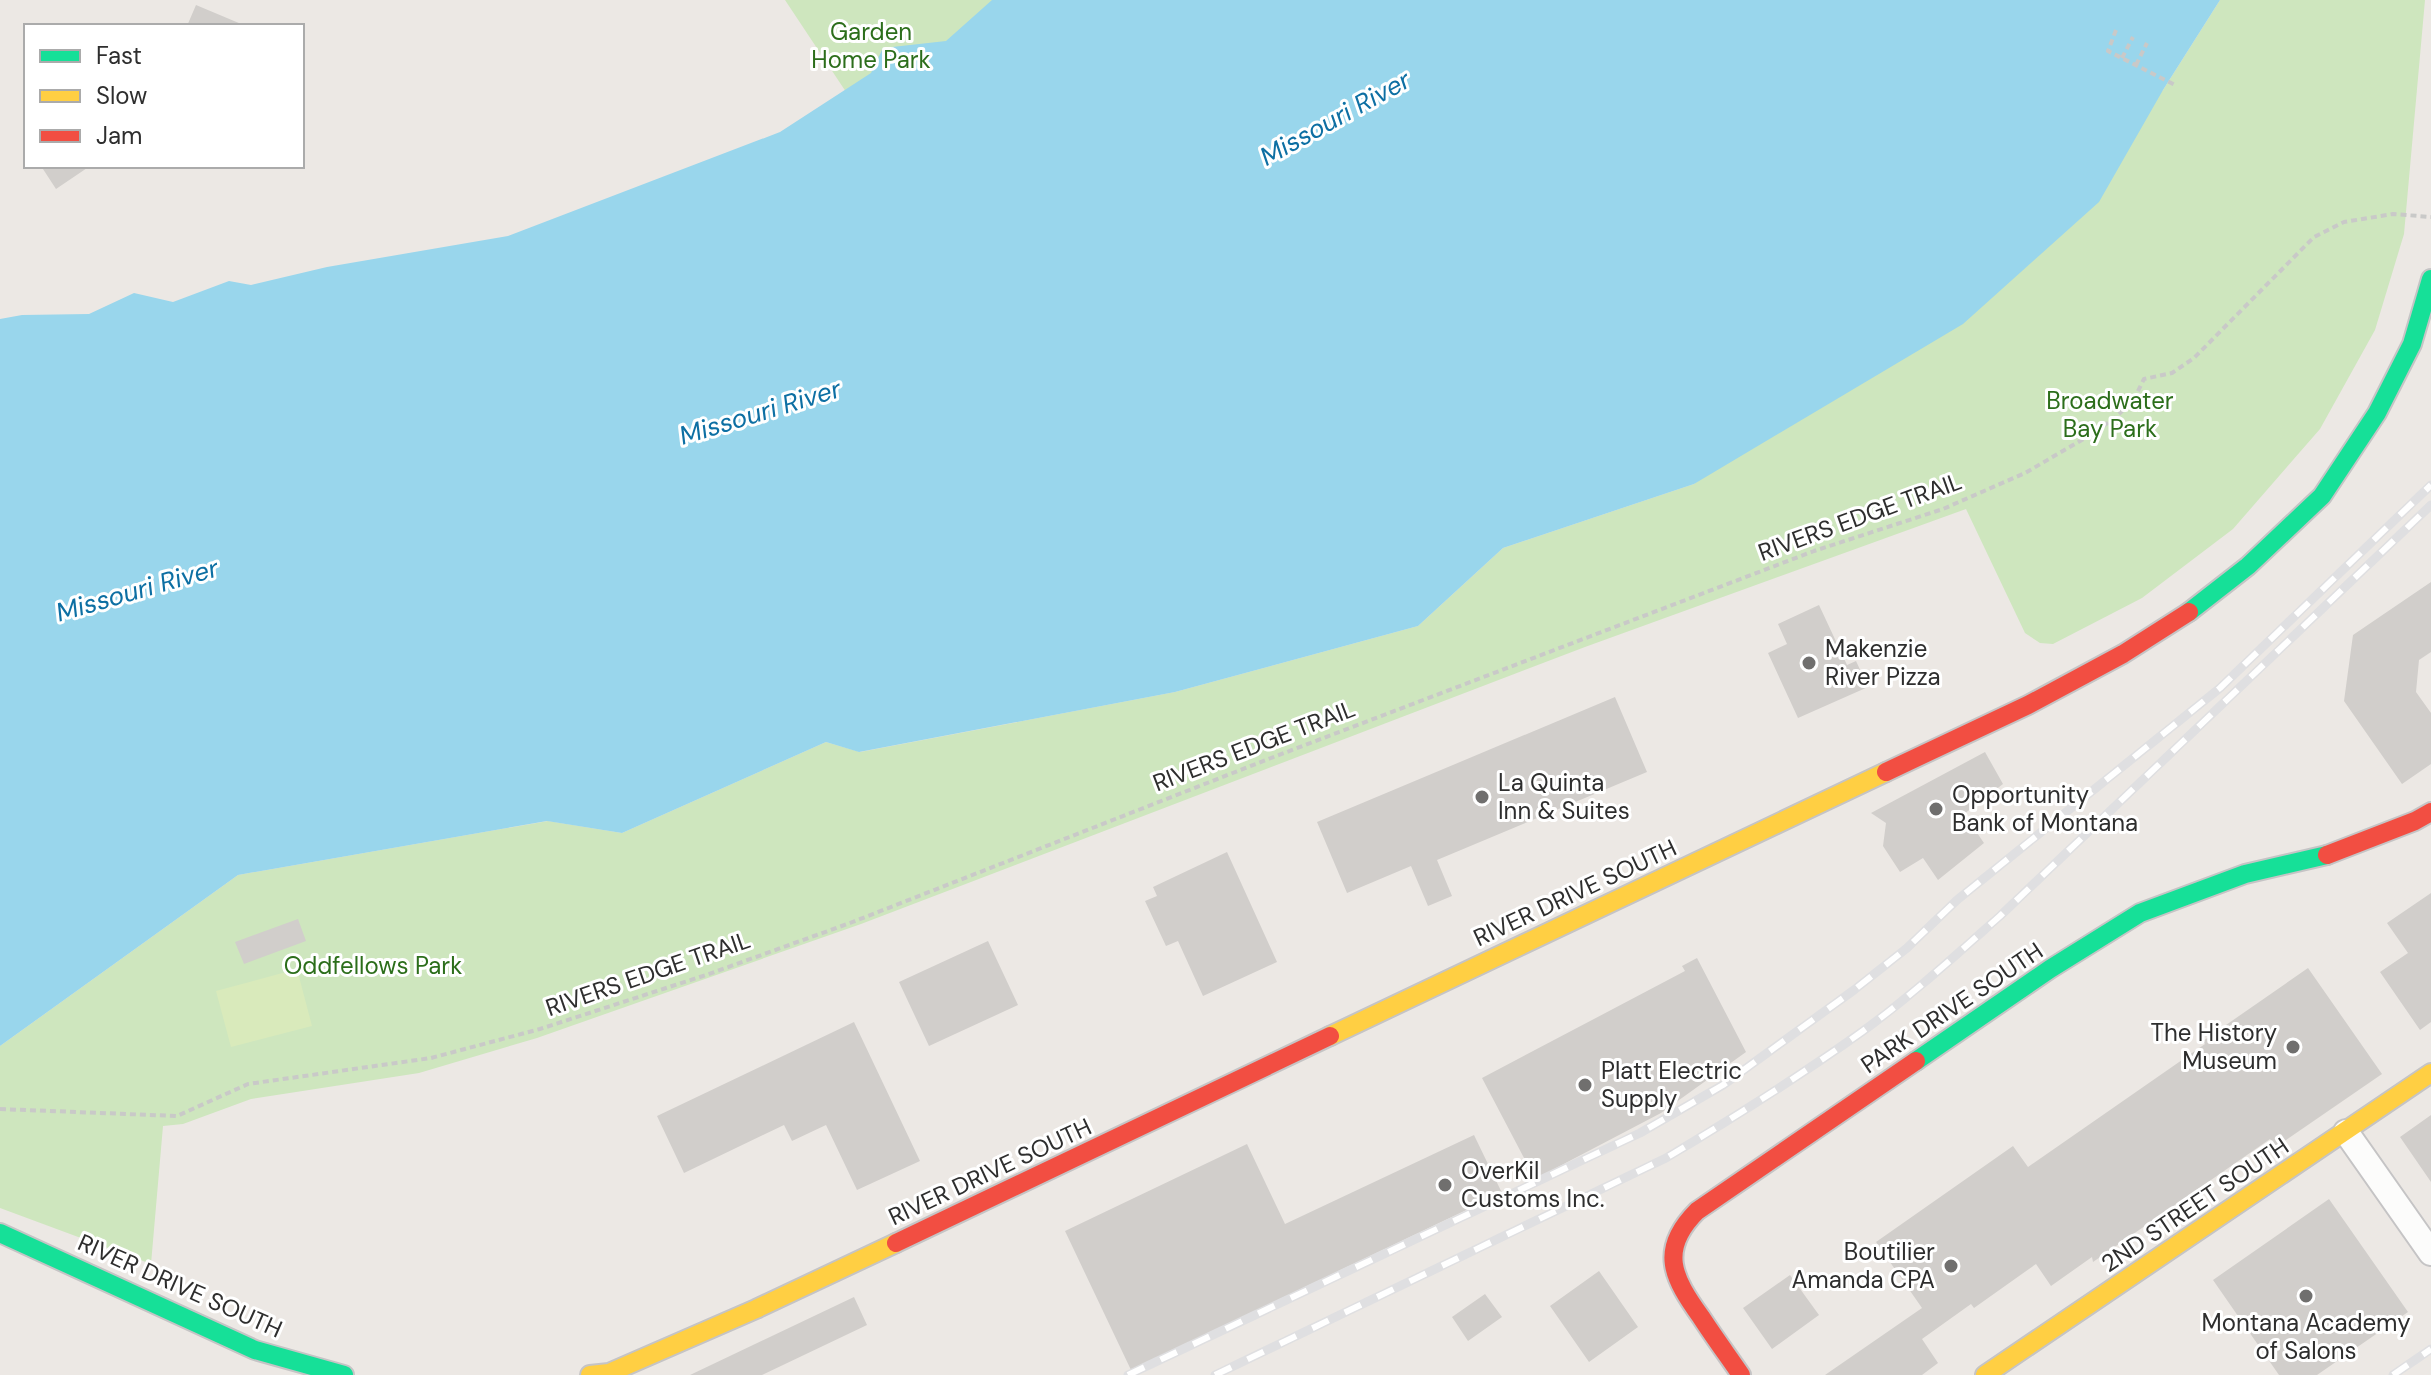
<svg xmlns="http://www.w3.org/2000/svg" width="2431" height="1375" font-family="'DM Sans',sans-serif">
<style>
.green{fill:#cee6be}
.pitch{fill:#d9eabb}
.water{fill:#99d6ec}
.building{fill:#d1cecb}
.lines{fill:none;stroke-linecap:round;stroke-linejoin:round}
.street-casing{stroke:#c5c4c5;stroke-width:28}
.fast-casing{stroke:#c5c4c5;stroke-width:22}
.slow-casing{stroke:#c5c4c5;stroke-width:22}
.jam-casing{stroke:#c5c4c5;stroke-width:22}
.path{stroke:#c9c9c8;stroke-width:4;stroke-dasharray:6 4;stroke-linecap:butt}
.street{stroke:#fcfcfb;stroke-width:24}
.fast{stroke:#16e098;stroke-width:18}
.slow{stroke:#ffcf43;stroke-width:18}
.jam{stroke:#f24e42;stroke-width:18}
.rail-casing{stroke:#dfdfe1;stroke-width:9}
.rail{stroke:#fff;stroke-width:6;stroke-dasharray:18;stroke-linecap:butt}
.poi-dot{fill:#706f6e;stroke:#fff;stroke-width:3}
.labels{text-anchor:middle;stroke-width:6;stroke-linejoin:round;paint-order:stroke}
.park-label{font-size:24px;fill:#2c6e1b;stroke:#fff}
.street-label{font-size:24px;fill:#2e2e2e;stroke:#fff}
.poi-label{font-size:24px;fill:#2e2e2e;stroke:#fff;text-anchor:start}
.water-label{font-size:26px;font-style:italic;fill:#0d6fa3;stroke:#fff}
</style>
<rect width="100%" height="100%" fill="#ece8e4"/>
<path class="green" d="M785,0h250l-179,107z
M2220,0h205l-21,234 -29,96 -55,99 -87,100 -91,69 -89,46 -13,-1 -15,-10 -59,-124 -381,138 -724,277 -324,114 -118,35 -168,26 -68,25 -20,2 -12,138 -151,-56v-162l238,-171 310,-54 74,12 204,-91 34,10 315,-60 243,-66 85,-78 191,-64 469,-394z"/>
<path class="pitch" d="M297,969l15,57 -81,21 -15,-56z"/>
<path class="water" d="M992,0h1228l-57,90 -64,112 -136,122 -269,160 -191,64 -85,78 -243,66 -316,60 -33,-10 -204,91 -75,-12 -309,54 -238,171v-727l22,-4 67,-1 45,-21 39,9 56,-21 22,4 76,-18 181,-31 272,-104 91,-59 12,-25 63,-7z"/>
<path class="building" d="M196,5l50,21h-59z
M41,166h49l-34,23z
M2431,582v70l-12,8 -3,32 15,21v51l-29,20 -58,-83 9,-66z
M1819,605l28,60 9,-4 12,26 -70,31 -30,-65 19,-9 -9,-20z
M1615,697l32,75 -210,88 15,36 -24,10 -17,-40 -64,27 -30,-71z
M1985,752l18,32 -39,30 20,29 -46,37 -15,-22 -23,14 -17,-26 3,-23 -15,-10z
M1227,852l50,110 -74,34 -25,-55 -12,5 -21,-45 12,-5 -4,-9z
M2431,893v129l-11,8 -40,-58 28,-19 -21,-30z
M298,919l8,22 -62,23 -9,-22z
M988,941l30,64 -89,41 -30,-64z
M1697,958l49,94 -85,61 -126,66 -53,-101 203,-107 -3,-5z
M2308,968l74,106 -106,73 -6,-8 -177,123 -1,-5 -41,29 -15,-22 -62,44 -3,-4 -49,35 16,24 -16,12h-97l97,-67 -46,-66 137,-96 15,21 177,-123 -2,-3z
M854,1022l66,139 -63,29 -31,-65 -34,16 -8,-16 -100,48 -27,-57z
M2431,1115v67l-31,-45z
M1474,1135l28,58 -371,177 -66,-139 182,-87 38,80z
M2329,1199l79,113 -91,63h-38l-66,-95z
M1599,1271l39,56 -49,35 -39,-56z
M1790,1275l29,40 -47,34 -29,-41z
M1485,1294l17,23 -34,24 -16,-24z
M854,1297l13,28 -105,50h-72z"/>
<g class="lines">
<g class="street-casing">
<path id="street" d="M2346,1132l85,121"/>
</g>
<g class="fast-casing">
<path id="fast" d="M2189,612l59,-46 74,-70 55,-83 35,-69 19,-65
M1916,1061l134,-92 90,-56 105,-39 82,-19
M0,1233l255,117 89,25"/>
</g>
<g class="slow-casing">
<path id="slow" d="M1330,1036l556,-264
M590,1375l19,-2 147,-64 140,-66
M1985,1375l446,-302"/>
</g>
<g class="jam-casing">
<path id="jam" d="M1886,772l142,-67 95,-51 66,-42
M2327,855l88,-34 16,-9
M896,1243l434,-207
M1741,1375c-13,-19 -27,-38 -40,-58 -28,-39 -43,-67 -4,-106l219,-150"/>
</g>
<path class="path" d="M2116,30l-8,21 67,34
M2122,58l11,-21
M2136,65l11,-22
M0,1109l177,7 71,-32 183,-26 109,-29 166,-54 144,-52 421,-165 543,-207 129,-42 82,-36 62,-36 28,-19 19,-19 10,-20 28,-6 22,-15 120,-121 30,-15 49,-8 38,3"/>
<use href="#street" class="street"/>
<use href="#fast" class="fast"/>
<use href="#slow" class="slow"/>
<use href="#jam" class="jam"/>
<g class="rail-casing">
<path id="rail" d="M1128,1375l512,-242 83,-48 131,-95 53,-42 50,-48 263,-212 211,-203
M1215,1375l451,-217c67,-40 134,-82 197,-127 48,-35 93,-76 137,-115l431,-411
M2393,1375l38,-26"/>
</g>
<use href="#rail" class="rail"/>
</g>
<g class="poi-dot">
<circle cx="1809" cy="663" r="8"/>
<circle cx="1482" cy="797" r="8"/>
<circle cx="1936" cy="809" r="8"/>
<circle cx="2293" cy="1047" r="8"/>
<circle cx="1585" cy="1085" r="8"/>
<circle cx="1445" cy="1185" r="8"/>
<circle cx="1951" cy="1266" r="8"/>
<circle cx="2306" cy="1296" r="8"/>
</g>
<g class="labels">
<g class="park-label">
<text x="871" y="40">Garden<tspan x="871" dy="28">Home Park</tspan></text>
<text x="2110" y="409">Broadwater<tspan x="2110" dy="28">Bay Park</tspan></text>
<text x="373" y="974">Oddfellows Park</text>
</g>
<g class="street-label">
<text transform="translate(1860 517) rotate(-20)" y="8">RIVERS EDGE TRAIL</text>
<text transform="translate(1254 746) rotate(-21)" y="8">RIVERS EDGE TRAIL</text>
<text transform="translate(1575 893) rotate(-25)" y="8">RIVER DRIVE SOUTH</text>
<text transform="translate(648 974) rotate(-19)" y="8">RIVERS EDGE TRAIL</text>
<text transform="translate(1952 1008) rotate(-34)" y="8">PARK DRIVE SOUTH</text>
<text transform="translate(990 1172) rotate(-25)" y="8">RIVER DRIVE SOUTH</text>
<text transform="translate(2195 1205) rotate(-34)" y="8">2ND STREET SOUTH</text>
<text transform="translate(180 1286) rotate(24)" y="8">RIVER DRIVE SOUTH</text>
</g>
<g class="poi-label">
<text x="1825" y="657">Makenzie<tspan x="1825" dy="28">River Pizza</tspan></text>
<text x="1498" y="791">La Quinta<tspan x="1498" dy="28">Inn &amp; Suites</tspan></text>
<text x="1952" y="803">Opportunity<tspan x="1952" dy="28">Bank of Montana</tspan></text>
<text x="2277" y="1041" text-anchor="end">The History<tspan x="2277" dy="28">Museum</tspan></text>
<text x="1601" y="1079">Platt Electric<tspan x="1601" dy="28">Supply</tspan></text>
<text x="1461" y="1179">OverKil<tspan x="1461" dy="28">Customs Inc.</tspan></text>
<text x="1935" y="1260" text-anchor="end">Boutilier<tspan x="1935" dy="28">Amanda CPA</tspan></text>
<text x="2306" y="1331" text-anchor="middle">Montana Academy<tspan x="2306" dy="28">of Salons</tspan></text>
</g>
<g class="water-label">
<text transform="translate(1335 118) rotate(-29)" y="9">Missouri River</text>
<text transform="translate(760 412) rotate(-17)" y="9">Missouri River</text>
<text transform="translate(137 590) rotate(-16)" y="9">Missouri River</text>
</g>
</g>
<rect x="24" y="24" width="280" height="144" fill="#ffffff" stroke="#ababab" stroke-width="2"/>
<rect x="40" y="50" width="40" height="12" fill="#16e098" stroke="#ababab" stroke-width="2"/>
<text x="96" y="64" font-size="24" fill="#2e2e2e">Fast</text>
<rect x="40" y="90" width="40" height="12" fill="#ffcf43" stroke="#ababab" stroke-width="2"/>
<text x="96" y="104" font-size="24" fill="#2e2e2e">Slow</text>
<rect x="40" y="130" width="40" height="12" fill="#f24e42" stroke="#ababab" stroke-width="2"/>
<text x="96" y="144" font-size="24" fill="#2e2e2e">Jam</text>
</svg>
